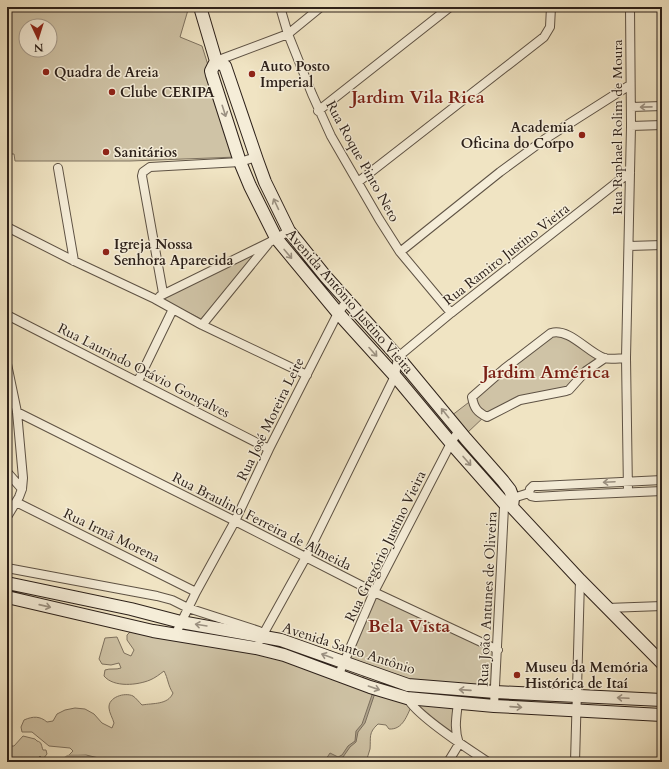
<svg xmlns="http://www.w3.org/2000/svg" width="669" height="769" font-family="Cardo,serif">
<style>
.green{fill:#cfc3a6;stroke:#7e7260;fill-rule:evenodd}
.water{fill:#aea28a;stroke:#7a6e5d}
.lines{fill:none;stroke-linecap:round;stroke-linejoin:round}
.river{stroke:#aea28a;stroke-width:15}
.street-casing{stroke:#5e5244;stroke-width:10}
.secondary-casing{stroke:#2d211a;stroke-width:14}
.street{stroke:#f5edd8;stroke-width:8}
.secondary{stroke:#f5edd8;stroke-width:12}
.oneway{stroke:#9b9182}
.poi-dot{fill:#8f2418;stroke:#f5edd8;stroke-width:1.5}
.labels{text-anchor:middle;stroke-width:3;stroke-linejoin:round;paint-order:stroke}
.poi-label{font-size:14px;font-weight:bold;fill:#2d211a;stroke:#f5edd8;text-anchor:start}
.street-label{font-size:14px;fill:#2d211a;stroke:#f5edd8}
.district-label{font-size:18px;font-weight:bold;fill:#7a1f14;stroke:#f5edd8}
</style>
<rect width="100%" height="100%" fill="#f0e4c3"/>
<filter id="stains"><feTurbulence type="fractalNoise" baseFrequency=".005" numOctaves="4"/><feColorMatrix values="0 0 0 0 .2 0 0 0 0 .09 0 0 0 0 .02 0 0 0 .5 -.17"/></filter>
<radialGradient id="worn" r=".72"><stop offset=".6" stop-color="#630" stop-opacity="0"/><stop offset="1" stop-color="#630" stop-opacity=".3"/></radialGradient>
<path class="green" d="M7,7h175l6,3 -8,27 22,9 35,111 -107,4h-115l-1,-7h-7zM26,26h24v24h-24z
M267,245l-66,74 -43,-22z
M559,333l41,24 -31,31 -34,6 -49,21 -20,19 -15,-18 26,-20 67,-59z
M374,592l124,58 -3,42 -81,-6 -1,13 45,4 1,41 -47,-39c-5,10 -9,25 -23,24l-3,-4 -8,-1c-10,9 -7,13 -8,25 -1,4 -3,9 -4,13h-304l11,-11 -3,-3 -21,-2 -17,-14h-10l-1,-5 3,-7c9,-4 16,-4 23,2l6,-1 4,-7 8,-4 10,-2 10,1 9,5 8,9 10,5 2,-5c-1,-4 -5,-11 -5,-15 -1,-11 16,-16 24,-12 3,2 6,6 9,9 11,-2 26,0 31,-12 -5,-7 -5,-15 -9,-22 -4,3 -9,7 -14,9 -12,5 -36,8 -46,-4l1,-6c5,-2 11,0 16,-2l-2,-5 -8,2 -9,-1 -3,-5 6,-21 12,-1 7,16 7,3 3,-6 -7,-10v-5l4,-4 125,17 105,36 4,-14 -21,-8z
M23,736l12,3 2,2c5,1 4,4 6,9h3l1,4 -4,5 -3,-3 -2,2 2,4h-33v-7l4,-9h3z"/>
<path class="water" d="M374,689l2,1 -11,33 -7,9 -2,10 -6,5 -7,10 -10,5h-14l7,-3 4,-6 8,4 4,-2 6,-9 7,-5 1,-10 6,-7z
M86,755l17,4 7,3h-48l7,-6z"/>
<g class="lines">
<path class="river" d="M70,762h13"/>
<g class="street-casing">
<path id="street" d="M280,7l8,27 24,60 19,42 48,83 21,33 51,61
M216,61l72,-27 33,-27
M631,107l31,-1
M318,111l132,-104
M631,126l31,-1
M58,168l16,93
M358,182l186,-145 6,-10 1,-20
M7,227l67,34 81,38 47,26 105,50
M629,246l33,-1
M400,252l100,-80 45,-33 85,-54
M163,293l-21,-117 1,-4 7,-5 90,-5 16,-5
M160,296l110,-54 19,-11
M7,315l262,134
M202,325l66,-81
M605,358l-19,13 -17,19 -3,1 -46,9 -33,17c-10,-5 -13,-9 -15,-20l32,-28 47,-36c19,-5 36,19 53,25 6,2 16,0 22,0
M7,364l10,48 6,66 -1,11 -3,8 -12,20
M138,381l35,-72
M17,412l218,109 139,71 124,58
M7,472l15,17
M628,492l-2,-134 5,-232 -1,-119
M529,493l1,-4 3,-3h7l122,-6
M529,493l2,3 5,1 34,-2 92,-4
M16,502l180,90
M7,568l150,28 15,4 16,8 71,23
M607,608l55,-2
M175,635l21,-43 39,-71 34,-72 69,-136 9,-12
M260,640l46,-83 89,-181 3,-19 53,-44 179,-141
M339,674l35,-82 77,-149 8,-13
M407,697c6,16 64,54 81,65
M494,706l10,-199 9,-9 16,-5
M448,762l11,-18c-5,-15 -3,-25 -1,-41
M575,762l5,-182"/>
</g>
<g class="secondary-casing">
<path id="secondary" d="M200,7l16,54 -5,10 1,4 28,87 10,24 26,52 62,75 57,63 56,67 53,60 8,4 68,73 82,83
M216,61l9,5 32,94 8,22 24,49 37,46 72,80 68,82 37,42 7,9 3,8 -1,9
M7,583l124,26 50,13 100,18 127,45 87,7 167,8
M7,597l146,34 103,17 28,7 86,32 37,11 87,8 168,9"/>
</g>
<use href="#street" class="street"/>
<use href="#secondary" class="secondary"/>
</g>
<defs><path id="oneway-shaft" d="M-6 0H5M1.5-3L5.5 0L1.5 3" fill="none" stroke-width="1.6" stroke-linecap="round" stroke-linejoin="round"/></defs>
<g class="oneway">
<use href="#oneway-shaft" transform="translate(646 107) rotate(179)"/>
<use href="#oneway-shaft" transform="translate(224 111) rotate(72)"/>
<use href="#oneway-shaft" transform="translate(276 204) rotate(-115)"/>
<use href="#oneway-shaft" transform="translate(288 254) rotate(50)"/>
<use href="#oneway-shaft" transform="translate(373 352) rotate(48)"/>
<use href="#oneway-shaft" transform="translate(445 413) rotate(-129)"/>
<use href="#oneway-shaft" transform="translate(467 461) rotate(49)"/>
<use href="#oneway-shaft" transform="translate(609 482) rotate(177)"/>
<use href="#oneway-shaft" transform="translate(45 606) rotate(13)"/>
<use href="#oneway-shaft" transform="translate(201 625) rotate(-171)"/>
<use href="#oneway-shaft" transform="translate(327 656) rotate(-160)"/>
<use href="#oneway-shaft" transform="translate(374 688) rotate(19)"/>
<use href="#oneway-shaft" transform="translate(465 690) rotate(-176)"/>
<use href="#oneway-shaft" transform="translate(623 698) rotate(-177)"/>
<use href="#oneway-shaft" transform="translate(516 707) rotate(4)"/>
</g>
<g class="poi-dot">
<circle cx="46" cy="72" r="4"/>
<circle cx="252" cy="74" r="4"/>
<circle cx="112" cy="92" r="4"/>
<circle cx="582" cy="135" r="4"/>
<circle cx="106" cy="152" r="4"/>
<circle cx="106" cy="252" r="4"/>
<circle cx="517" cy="675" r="4"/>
</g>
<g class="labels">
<g class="poi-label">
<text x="260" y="71">Auto Posto<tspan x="260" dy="16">Imperial</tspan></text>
<text x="54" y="77">Quadra de Areia</text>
<text x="120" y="97">Clube CERIPA</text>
<text x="574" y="132" text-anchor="end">Academia<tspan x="574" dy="16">Oficina do Corpo</tspan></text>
<text x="114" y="157">Sanitários</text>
<text x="114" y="249">Igreja Nossa<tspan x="114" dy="16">Senhora Aparecida</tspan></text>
<text x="525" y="672">Museu da Memória<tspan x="525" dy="16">Histórica de Itaí</tspan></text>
</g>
<g class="street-label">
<text transform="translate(617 127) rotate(-90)" y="5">Rua Raphael Rolim de Moura</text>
<text transform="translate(363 161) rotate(61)" y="5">Rua Roque Pinto Neto</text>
<text transform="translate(506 254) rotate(-38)" y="5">Rua Ramiro Justino Vieira</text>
<text transform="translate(350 301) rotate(49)" y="5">Avenida Antônio Justino Vieira</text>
<text transform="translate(144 370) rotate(27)" y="5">Rua Laurindo Otávio Gonçalves</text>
<text transform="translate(270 419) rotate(-64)" y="5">Rua José Moreira Leite</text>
<text transform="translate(262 521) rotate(27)" y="5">Rua Braulino Ferreira de Almeida</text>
<text transform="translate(112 535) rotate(26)" y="5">Rua Irmã Morena</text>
<text transform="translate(385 546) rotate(-64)" y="5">Rua Gregório Justino Vieira</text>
<text transform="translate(487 599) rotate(-87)" y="5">Rua João Antunes de Oliveira</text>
<text transform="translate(349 648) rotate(18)" y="5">Avenida Santo Antônio</text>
</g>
<g class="district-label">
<text x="418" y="103">Jardim Vila Rica</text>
<text x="546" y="378">Jardim América</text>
<text x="409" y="632">Bela Vista</text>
</g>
</g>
<rect width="669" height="769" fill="none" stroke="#f0e4c3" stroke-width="24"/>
<rect x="8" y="8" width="653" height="753" fill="none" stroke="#2d211a" stroke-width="2"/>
<rect x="12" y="12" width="645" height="745" fill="none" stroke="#2d211a"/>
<g transform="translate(38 38) rotate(176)"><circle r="19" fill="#f5edd8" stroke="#a59b8c"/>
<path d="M0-3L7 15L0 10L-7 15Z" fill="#8f2418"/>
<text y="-6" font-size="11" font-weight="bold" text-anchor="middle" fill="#2d211a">N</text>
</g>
<rect width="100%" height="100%" filter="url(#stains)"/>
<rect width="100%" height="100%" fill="url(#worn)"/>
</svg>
